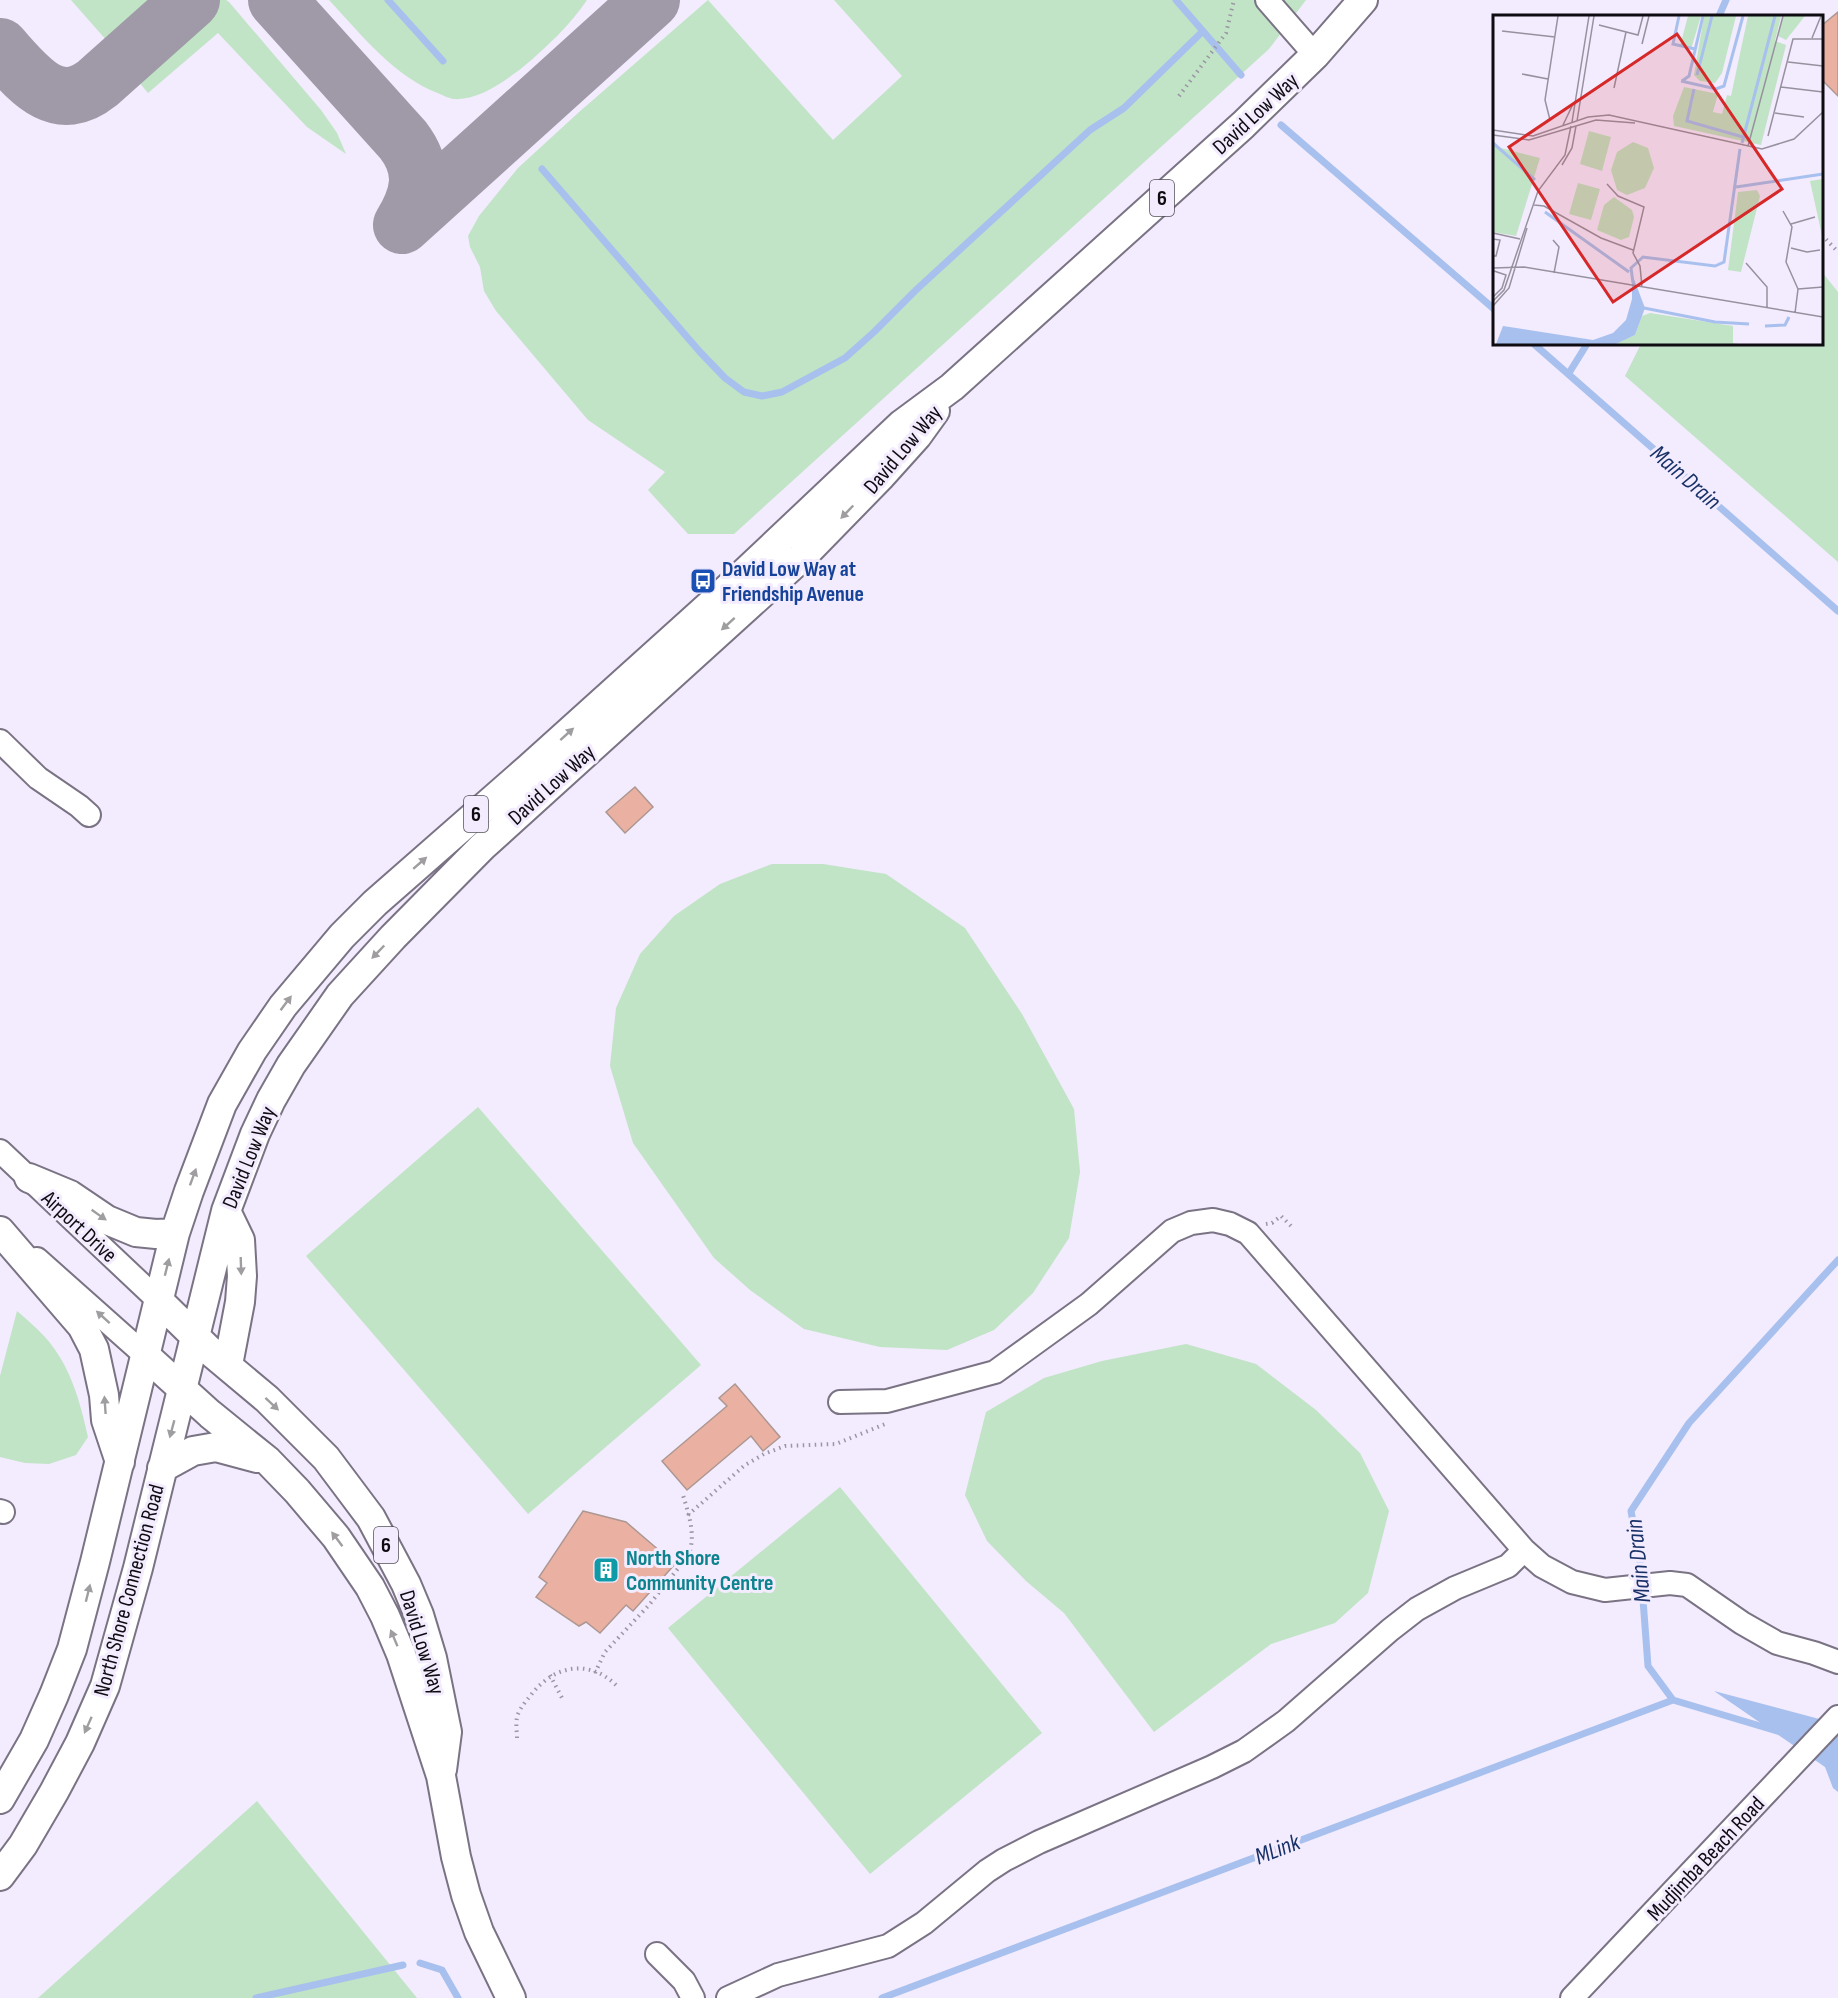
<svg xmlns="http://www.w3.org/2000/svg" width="1838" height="1998" font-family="'Sofia Sans Condensed',sans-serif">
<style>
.green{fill:#c0e4c5}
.water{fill:#a8c0ed}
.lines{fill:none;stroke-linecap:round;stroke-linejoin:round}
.stream{stroke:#a8c0ed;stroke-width:7}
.taxiway{stroke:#a09aa8;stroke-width:58}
.building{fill:#eab1a3;stroke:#ac9791;stroke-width:1.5}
.minor-casing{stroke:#7a7384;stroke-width:26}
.major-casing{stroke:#7a7384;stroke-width:32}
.path{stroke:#9c96a4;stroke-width:4;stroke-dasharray:1.5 4.5;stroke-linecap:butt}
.minor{stroke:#fff;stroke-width:22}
.major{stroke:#fff;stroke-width:28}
.oneway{fill:#9f9da0}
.labels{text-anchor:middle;stroke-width:6;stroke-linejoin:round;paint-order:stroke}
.shield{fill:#f3ebfe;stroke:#534e58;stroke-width:1.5}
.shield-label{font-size:21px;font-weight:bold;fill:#0e0b11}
.street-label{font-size:22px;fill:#0e0b11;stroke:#f3ebfe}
.transit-label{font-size:22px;font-weight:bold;fill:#164399;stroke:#f3ebfe;text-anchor:start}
.culture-label{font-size:22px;font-weight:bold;fill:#0d838f;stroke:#f3ebfe;text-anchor:start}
.water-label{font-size:24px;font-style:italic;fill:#183167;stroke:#f3ebfe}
.inset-river{fill:none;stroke:#a8c0ed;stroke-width:3}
.inset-road{fill:none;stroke:#97919f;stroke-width:1.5}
.view{fill:#d62828;fill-opacity:0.15;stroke:#d62828;stroke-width:3}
.inset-edge{fill:none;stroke:#0e0b11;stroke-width:3}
</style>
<rect width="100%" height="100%" fill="#f3ebfe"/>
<path class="green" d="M71,0h98l-54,50z
M211,0h15l3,2 92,108 16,23 9,21 -39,-27 -89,-94 -70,60 -19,-23z
M329,0h258c-17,25 -40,47 -64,67 -18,14 -45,34 -70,32 -4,-1 -9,-3 -13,-5 -46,-17 -78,-59 -111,-94z
M708,0l125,140 69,-64 -68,-76h472l-37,49 -535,485h-46l-40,-44 17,-18 -77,-52 -92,-109 -12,-20 -4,-24 -10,-20 -2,-11 11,-20 39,-48 60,-55z
M1822,272l16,20v270l-213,-186 16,-32h181z
M772,864h51l63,10 79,54 57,86 52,95 6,63 -11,66 -36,55 -39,37 -47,20 -67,-3 -76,-18 -54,-39 -36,-32 -81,-115 -23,-77 6,-58 24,-54 34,-38 46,-32z
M478,1107l223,258 -173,149 -222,-258z
M17,1311c9,8 19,16 27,25 26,28 36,65 44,101l-12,18 -27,9 -24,-1 -25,-6v-81z
M1186,1344l70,20 60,46 44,43 29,58 -21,82 -33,30 -64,21 -117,88 -90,-119 -38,-32 -39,-40 -22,-46 21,-83 58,-34 58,-17z
M840,1487l202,246 -172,141 -202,-246z
M257,1801l160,197h-379z"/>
<path class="water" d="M1714,1691l124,33v68l-5,-4 -8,-21z"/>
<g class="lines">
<path class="stream" d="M388,0l55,61
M1176,0l65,75
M1719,16l7,-16
M1281,125l213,184
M542,169l158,183 25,26 19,14 18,4 20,-4 63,-34 29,-26 42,-42 174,-160 34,-22 79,-77
M1534,344l304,267
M1569,373l18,-29
M1777,1731l-104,-31 -25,-34 -8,-106 -9,-49 58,-88 149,-163
M420,1963l22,7 16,28
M256,1998l147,-33
M882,1998l791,-298"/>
<path class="taxiway" d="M277,0l126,140c23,30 17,55 -1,85
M0,47c27,30 56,70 98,36l93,-83
M402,225l249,-225"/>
</g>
<path class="building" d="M1838,12v84l-17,-17v-53z
M635,787l18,20 -28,26 -19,-21z
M735,1384l45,53 -17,14 -12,-15 -64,54 -25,-29 65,-55 -8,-8z
M583,1511l43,11 49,42 -42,47 -7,-6 -26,28 -14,-11 -7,4 -43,-29 11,-14 -8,-6z"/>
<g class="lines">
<g class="minor-casing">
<path id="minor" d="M1267,0l48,55
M0,741l38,37 41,28 10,9
M0,1151l159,150
M37,1259l109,97
M840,1402l47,-1 108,-29 94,-68 83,-73 19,-8 22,-3 17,4 18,9 276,317 18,16 30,16 33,8 65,-7 17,2 55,38 35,20 37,10 24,9
M0,1511l3,1
M657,1954l27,27 9,17
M728,1998l50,-23 110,-29 36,-23 63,-52 17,-11 35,-18 173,-75 32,-16 42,-30 104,-91 27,-21 38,-21 53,-22 16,-16
M1572,1998l266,-281"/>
</g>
<g class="major-casing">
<path id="major" d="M29,1178l41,17 37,25 29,12 20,2 19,-1
M226,1211l14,29 2,36 -2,26 -12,63
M0,1231l82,95 12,23 10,46 2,25 14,42
M159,1301l53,52 55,46 59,59 45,60 35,66 13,31 13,43 15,74 -5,38
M146,1356l64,58 58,47 29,30 39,46 34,50 15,29 16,38 40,122 15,81 10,38 13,37 32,66
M162,1468l31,-17 23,-4 41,11
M0,1799l34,-59 20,-45 18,-46 23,-87 80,-329 14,-42 33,-87 30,-53 31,-45 59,-70 33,-33 154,-135 191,-172 182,-172 50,-37 291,-262 72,-70 48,-55
M0,1876l23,-31 31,-53 26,-49 25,-57 33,-118 88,-357 29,-77 16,-34 20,-35 49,-70 53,-58 89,-90 320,-290 79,-81 36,-40 18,-25"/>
</g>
<path class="path" d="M1179,96l47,-63 8,-33
M1822,235l16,17
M1266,1224l6,-1 9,-7 12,12
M688,1515l57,-50 19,-11 21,-8 51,-2 49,-20
M595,1673l10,-21 44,-47 39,-49c9,-20 0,-44 -6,-64
M550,1675l12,23
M517,1738c0,-8 -2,-16 1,-24 3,-7 8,-13 13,-19 22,-29 57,-37 85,-10"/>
<use href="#minor" class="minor"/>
<use href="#major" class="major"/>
</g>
<defs><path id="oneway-solid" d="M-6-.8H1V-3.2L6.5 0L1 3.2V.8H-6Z" transform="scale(1.5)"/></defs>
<g class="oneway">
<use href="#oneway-solid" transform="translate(847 512) rotate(134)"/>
<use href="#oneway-solid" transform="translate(728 624) rotate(138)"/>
<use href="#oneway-solid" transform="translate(567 734) rotate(-42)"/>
<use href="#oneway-solid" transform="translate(420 863) rotate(-41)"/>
<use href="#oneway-solid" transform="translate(378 952) rotate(134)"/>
<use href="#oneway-solid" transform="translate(286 1003) rotate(-53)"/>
<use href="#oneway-solid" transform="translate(193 1177) rotate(-70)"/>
<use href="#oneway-solid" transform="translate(99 1215) rotate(35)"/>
<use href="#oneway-solid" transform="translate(241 1266) rotate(88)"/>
<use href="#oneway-solid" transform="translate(167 1267) rotate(-76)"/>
<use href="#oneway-solid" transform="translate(103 1317) rotate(-138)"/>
<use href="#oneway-solid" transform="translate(272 1404) rotate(43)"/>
<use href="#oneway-solid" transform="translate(105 1405) rotate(-94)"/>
<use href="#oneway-solid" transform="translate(172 1429) rotate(105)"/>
<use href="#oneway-solid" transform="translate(337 1539) rotate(-127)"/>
<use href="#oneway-solid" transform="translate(88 1593) rotate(-76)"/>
<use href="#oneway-solid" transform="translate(394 1638) rotate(-113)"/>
<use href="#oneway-solid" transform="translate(88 1725) rotate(114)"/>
</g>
<defs>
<g id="bus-square" transform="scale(1.35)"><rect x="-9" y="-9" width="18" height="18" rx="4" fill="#1a4fb4" stroke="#f3ebfe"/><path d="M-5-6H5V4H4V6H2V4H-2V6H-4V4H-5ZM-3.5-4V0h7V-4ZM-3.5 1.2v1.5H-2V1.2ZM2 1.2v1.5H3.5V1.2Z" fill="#fff"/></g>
<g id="building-square" transform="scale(1.35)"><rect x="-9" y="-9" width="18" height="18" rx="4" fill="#0f9aa8" stroke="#f3ebfe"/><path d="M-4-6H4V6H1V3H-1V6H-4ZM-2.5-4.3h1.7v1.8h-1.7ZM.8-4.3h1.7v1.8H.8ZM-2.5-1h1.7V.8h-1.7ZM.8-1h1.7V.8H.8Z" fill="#fff"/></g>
</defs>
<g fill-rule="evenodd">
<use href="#bus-square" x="703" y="581"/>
<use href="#building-square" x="606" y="1570"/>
</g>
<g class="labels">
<g class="shield">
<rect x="1150" y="180" width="24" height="36" rx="4.5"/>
<rect x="464" y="796" width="24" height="36" rx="4.5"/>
<rect x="374" y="1527" width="24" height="36" rx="4.5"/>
</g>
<g class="shield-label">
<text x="1162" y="205">6</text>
<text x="476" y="821">6</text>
<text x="386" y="1552">6</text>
</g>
<g class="street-label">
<text transform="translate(1255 113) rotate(-43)" y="8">David Low Way</text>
<text transform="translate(902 449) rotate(-50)" y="8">David Low Way</text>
<text transform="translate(551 784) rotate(-42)" y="8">David Low Way</text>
<text transform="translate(248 1157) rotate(-68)" y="8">David Low Way</text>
<text transform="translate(80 1226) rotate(43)" y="8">Airport Drive</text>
<text transform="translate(128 1590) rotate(-75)" y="8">North Shore Connection Road</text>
<text transform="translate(423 1642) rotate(73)" y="8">David Low Way</text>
<text transform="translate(1705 1858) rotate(-47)" y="8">Mudjimba Beach Road</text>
</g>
<g class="transit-label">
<text x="722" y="576">David Low Way at<tspan x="722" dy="25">Friendship Avenue</tspan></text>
</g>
<g class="culture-label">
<text x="626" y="1565">North Shore<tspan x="626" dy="25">Community Centre</tspan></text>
</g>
<g class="water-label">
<text transform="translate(1686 477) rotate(41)" y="8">Main Drain</text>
<text transform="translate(1638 1561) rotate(-96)" y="8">Main Drain</text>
<text transform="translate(1277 1849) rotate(-21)" y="8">MLink</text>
</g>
</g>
<g transform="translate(1493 15)">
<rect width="330" height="330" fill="#f3ebfe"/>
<path d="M195,1h13l-10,33 -11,-3zM211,1h32l-14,57 -7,10 -15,-2 -6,-6zM255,1h33l-6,25 11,4 -25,100 -87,-19 -1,-10 11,-29 34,7 -5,18 9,2 5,-19 4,1zM290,1h22l-19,24 -8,-4zM96,116l22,6 -9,34 -22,-7zM140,127l15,6 6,20 -9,20 -18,7 -10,-5 -6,-20 6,-18zM0,131l47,12 -24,78 -23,-4zM330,164v61l-13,-59zM85,168l22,6 -9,31 -22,-6zM264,175l3,6 -19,76 -13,-2 10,-78zM121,182l18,13 2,7 -5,20 -8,3 -24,-10 7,-25zM157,298l83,13v17l6,1h-123l19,-9 7,-19z" fill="#c0e4c5"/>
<path d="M139,259l13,34 -10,27 -19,9h-120l7,-18 90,14 20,-7 13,-13 6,-21z" fill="#a8c0ed"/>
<path class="inset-river" d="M186,1l-6,28 22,5M204,60l15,-59M188,66l35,8 8,-3 19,-70M189,66l7,-5 14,-60M201,74l-7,32 56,16M0,128l42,37M249,128l33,-127M243,172l87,-13M52,197l84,60M140,268l-2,-15 12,-11 72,9 9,-4 16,-113M151,293l71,14 34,2M272,311l20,-1 4,-8"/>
<path class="inset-road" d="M106,10l39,10 5,-19M9,16l53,6M319,23l9,-22M149,29l7,-28M295,47l35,4M29,59l26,5M288,72l42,5M121,73l12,-56M282,98l29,4M57,105l-5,-20 13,-84M84,106l17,-105M79,107l17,-106M70,110l11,-23M0,115l40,6 55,-19 21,-2 153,34 32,-10 29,-27M0,120l36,5 67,-20 39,3M275,121l25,-97h30M255,131l35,-130M69,150l10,-17 4,-22M114,169l11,12 26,11 -11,46 7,13 2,21M41,190l10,1 57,32 32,12M290,196l9,16 -6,35 12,27 -3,24M298,209l24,-7M0,218l27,6M0,224l7,1 -4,16h-3M60,225l6,7 -5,26M298,233l16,4 13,-2M253,248l21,24v20M0,253l31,-1 299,50M305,274l25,-2M0,282l9,-9 4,-13 -12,-4M0,286l11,-11 34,-99 27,-36 6,-29M0,291l16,-18 18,-60"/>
<path class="view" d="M184,19l105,155 -169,113 -104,-155z"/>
<rect width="330" height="330" class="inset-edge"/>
</g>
</svg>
